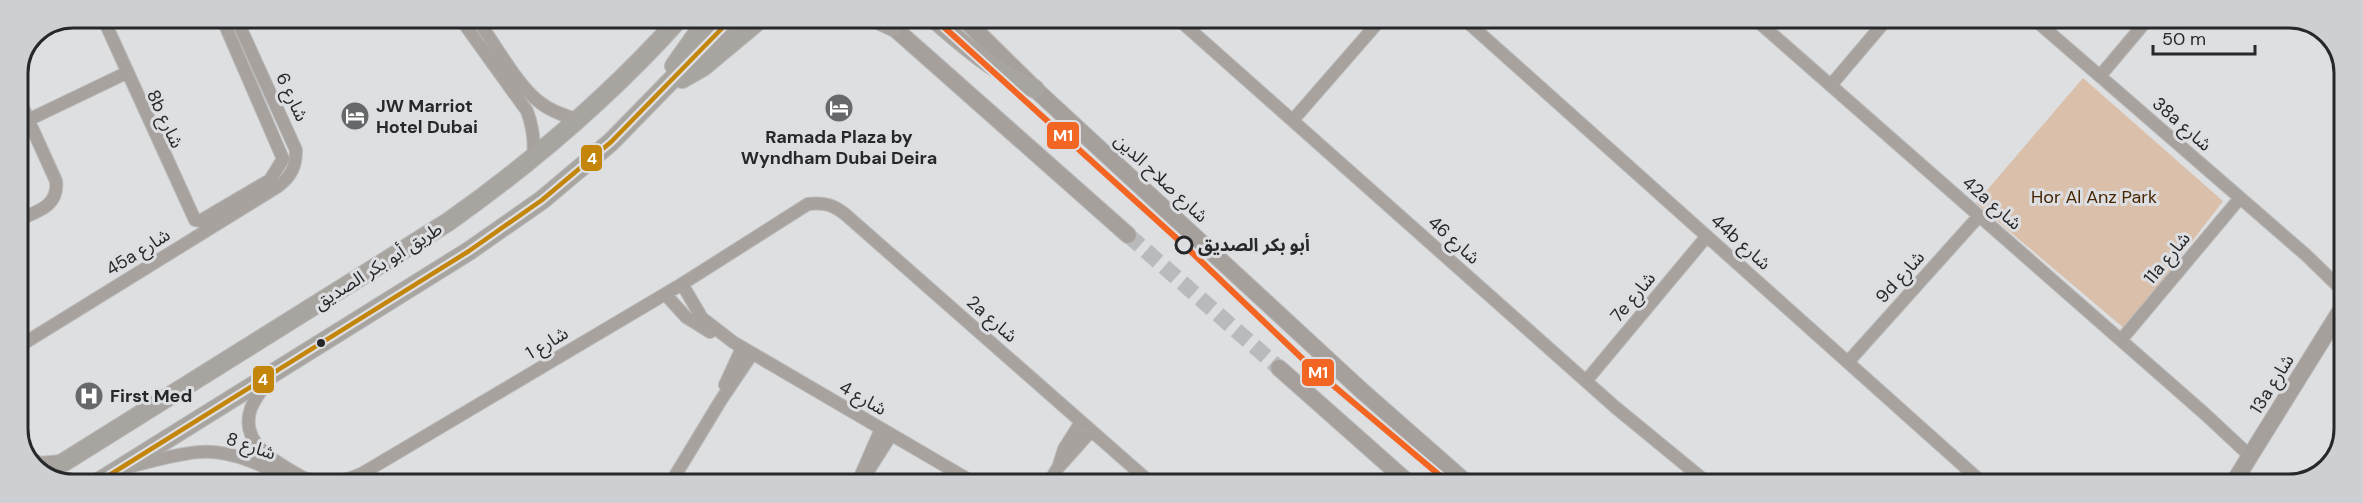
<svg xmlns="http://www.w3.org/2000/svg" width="2363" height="503" font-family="'DM Sans','Noto Sans Arabic',sans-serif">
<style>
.green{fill:#dac0aa}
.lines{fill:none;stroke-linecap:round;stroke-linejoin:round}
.secondary-tunnel{stroke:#b9babc;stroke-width:16;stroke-dasharray:16 8;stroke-linecap:butt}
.street-casing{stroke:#bababb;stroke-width:14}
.secondary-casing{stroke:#bababb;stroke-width:18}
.primary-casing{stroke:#bababb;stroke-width:20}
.street{stroke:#a7a29d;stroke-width:12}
.secondary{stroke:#a6a09d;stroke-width:16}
.primary{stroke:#a8a4a0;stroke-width:18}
.bus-1-casing{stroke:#dddee2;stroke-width:9}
.bus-1{stroke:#c3860a;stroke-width:4.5}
.metro-1-casing{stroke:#dddee2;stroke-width:10}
.metro-1{stroke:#f26522;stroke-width:6}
.stop-dot{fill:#dddee2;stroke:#272829;stroke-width:3}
.bus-dot{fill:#272829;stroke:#dddee2;stroke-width:2}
.labels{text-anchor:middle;stroke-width:6;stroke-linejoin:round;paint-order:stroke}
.street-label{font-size:18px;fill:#272829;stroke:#dddee2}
.poi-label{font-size:18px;font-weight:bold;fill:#272829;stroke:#dddee2;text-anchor:start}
.park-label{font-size:18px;fill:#462500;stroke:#dddee2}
.stop-label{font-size:18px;font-weight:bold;fill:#272829;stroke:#dddee2;text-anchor:start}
.rim{fill:none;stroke:#272829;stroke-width:3}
.line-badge{stroke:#dddee2;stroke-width:2}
.badge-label{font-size:16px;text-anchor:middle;font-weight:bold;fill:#fff}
</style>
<rect width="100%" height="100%" fill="#dedfe1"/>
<path class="green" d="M2083,78l140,123 -98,128 -149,-126z"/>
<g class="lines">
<path class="secondary-tunnel" d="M1128,235l151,133"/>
<g class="street-casing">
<path id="street" d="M103,18l92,202 5,1 70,-41 13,-21 -61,-141
M460,18l67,93c6,16 8,30 6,48
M476,18c18,24 39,64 62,83 12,10 26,15 42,19
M1177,18l438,389 95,78
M1464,19l521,466
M1755,19l450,395 45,42
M2034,19l272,236 38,37
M2100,76l48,-57
M1831,85l56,-66
M18,97l38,84c3,25 -18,30 -38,39
M28,120l96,-46
M1293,120l88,-101
M682,284l20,34 31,24 243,142
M665,294l21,23 24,15
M2121,340l119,-142
M18,347l259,-160c14,-10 19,-20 19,-37l-60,-132
M1848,362l131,-146
M269,380c-6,8 -14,18 -18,28 -14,39 33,58 60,74
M1586,381l121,-145
M725,385l17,-37
M28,457l12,6 22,-2
M132,466c22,-5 46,-13 69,-14 34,-2 69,17 98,32
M1058,468l6,-19 17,-27
M865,476l26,-41
M304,478c22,6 38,5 59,-5l319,-189 126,-80c16,-2 26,1 38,11l306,269
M670,484l51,-84 31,-46
M857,484l24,-55
M1048,484l9,-15 34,-38"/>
</g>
<g class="secondary-casing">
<path id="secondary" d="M963,18l72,71 326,301 108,95
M884,19l244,216
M1279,368l132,117
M2232,485l112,-180"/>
</g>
<g class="primary-casing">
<path id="primary" d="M874,18l19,9
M933,18c32,28 62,54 102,71
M674,66l34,-48
M682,79l21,-12 59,-49
M45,474l403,-252c85,-60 162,-126 232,-204
M95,484l374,-233 73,-51 69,-58 121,-124"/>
</g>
<use href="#street" class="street"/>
<use href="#secondary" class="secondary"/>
<use href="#primary" class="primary"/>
<g class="bus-1-casing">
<path id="bus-1" d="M95,484l374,-233 73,-51 69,-58 121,-124"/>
</g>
<use href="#bus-1" class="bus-1"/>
<g class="metro-1-casing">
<path id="metro-1" d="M934,18l250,227 125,120 142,120"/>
</g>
<use href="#metro-1" class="metro-1"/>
</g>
<defs>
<g id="hotel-disc" transform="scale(1.5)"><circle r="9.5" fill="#676869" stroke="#dddee2"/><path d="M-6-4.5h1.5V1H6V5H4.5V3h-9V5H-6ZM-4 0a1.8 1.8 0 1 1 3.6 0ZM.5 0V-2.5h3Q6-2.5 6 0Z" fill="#fff"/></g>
<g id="hospital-disc" transform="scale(1.5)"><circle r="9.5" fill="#676869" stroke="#dddee2"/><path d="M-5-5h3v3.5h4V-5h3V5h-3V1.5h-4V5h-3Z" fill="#fff"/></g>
</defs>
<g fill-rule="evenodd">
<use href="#hotel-disc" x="839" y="108"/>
<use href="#hotel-disc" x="355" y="116"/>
<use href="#hospital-disc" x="89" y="396"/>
</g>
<circle class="stop-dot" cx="1184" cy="245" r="8"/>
<circle class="bus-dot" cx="321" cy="343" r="5"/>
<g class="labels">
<g class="street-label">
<text transform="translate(292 97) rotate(65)" y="6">شارع 6</text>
<text transform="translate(165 119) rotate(65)" y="6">8b شارع</text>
<text transform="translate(2182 124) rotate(41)" y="6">38a شارع</text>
<text transform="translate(1161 178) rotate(43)" y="6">شارع صلاح الدين</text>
<text transform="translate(1992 203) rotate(41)" y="6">42a شارع</text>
<text transform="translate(1454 240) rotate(42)" y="6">شارع 46</text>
<text transform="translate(1741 242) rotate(42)" y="6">44b شارع</text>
<text transform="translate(138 252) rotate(-32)" y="6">45a شارع</text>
<text transform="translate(2167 258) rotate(-50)" y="6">11a شارع</text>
<text transform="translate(378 266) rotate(-32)" y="6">طريق أبو بكر الصديق</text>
<text transform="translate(1900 277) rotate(-48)" y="6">9d شارع</text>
<text transform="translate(1633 297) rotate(-50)" y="6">7e شارع</text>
<text transform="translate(992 319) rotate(41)" y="6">2a شارع</text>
<text transform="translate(547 343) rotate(-31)" y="6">شارع 1</text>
<text transform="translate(2272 384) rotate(-58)" y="6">13a شارع</text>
<text transform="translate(863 398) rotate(30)" y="6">شارع 4</text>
<text transform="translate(251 446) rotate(19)" y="6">شارع 8</text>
</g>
<g class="poi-label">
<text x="376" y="112">JW Marriot<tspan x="376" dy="21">Hotel Dubai</tspan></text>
<text x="839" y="143" text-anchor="middle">Ramada Plaza by<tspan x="839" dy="21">Wyndham Dubai Deira</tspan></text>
<text x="110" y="402">First Med</text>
</g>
<g class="park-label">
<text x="2094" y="203">Hor Al Anz Park</text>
</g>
<g class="stop-label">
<text x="1198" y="251">أبو بكر الصديق</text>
</g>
</g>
<path d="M0 0H2363V503H0ZM73 28H2289A45 45 0 0 1 2334 73V429A45 45 0 0 1 2289 474H73A45 45 0 0 1 28 429V73A45 45 0 0 1 73 28Z" fill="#cecfd3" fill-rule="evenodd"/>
<path class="rim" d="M73 28H2289A45 45 0 0 1 2334 73V429A45 45 0 0 1 2289 474H73A45 45 0 0 1 28 429V73A45 45 0 0 1 73 28Z"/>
<g class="line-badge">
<rect x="1046" y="121" width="34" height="29" rx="6" fill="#f26522"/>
<rect x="580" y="144" width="23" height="28" rx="6" fill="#c3860a"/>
<rect x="1301" y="358" width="34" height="29" rx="6" fill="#f26522"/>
<rect x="252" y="365" width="23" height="29" rx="6" fill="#c3860a"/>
</g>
<g class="badge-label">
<text x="1063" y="141">M1</text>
<text x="592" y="164">4</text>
<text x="1318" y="378">M1</text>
<text x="263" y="385">4</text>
</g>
<path d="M2153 45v9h102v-9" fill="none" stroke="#272829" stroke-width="3"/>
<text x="2162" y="45" font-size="18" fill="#272829" stroke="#dddee2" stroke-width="4.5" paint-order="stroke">50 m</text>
</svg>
